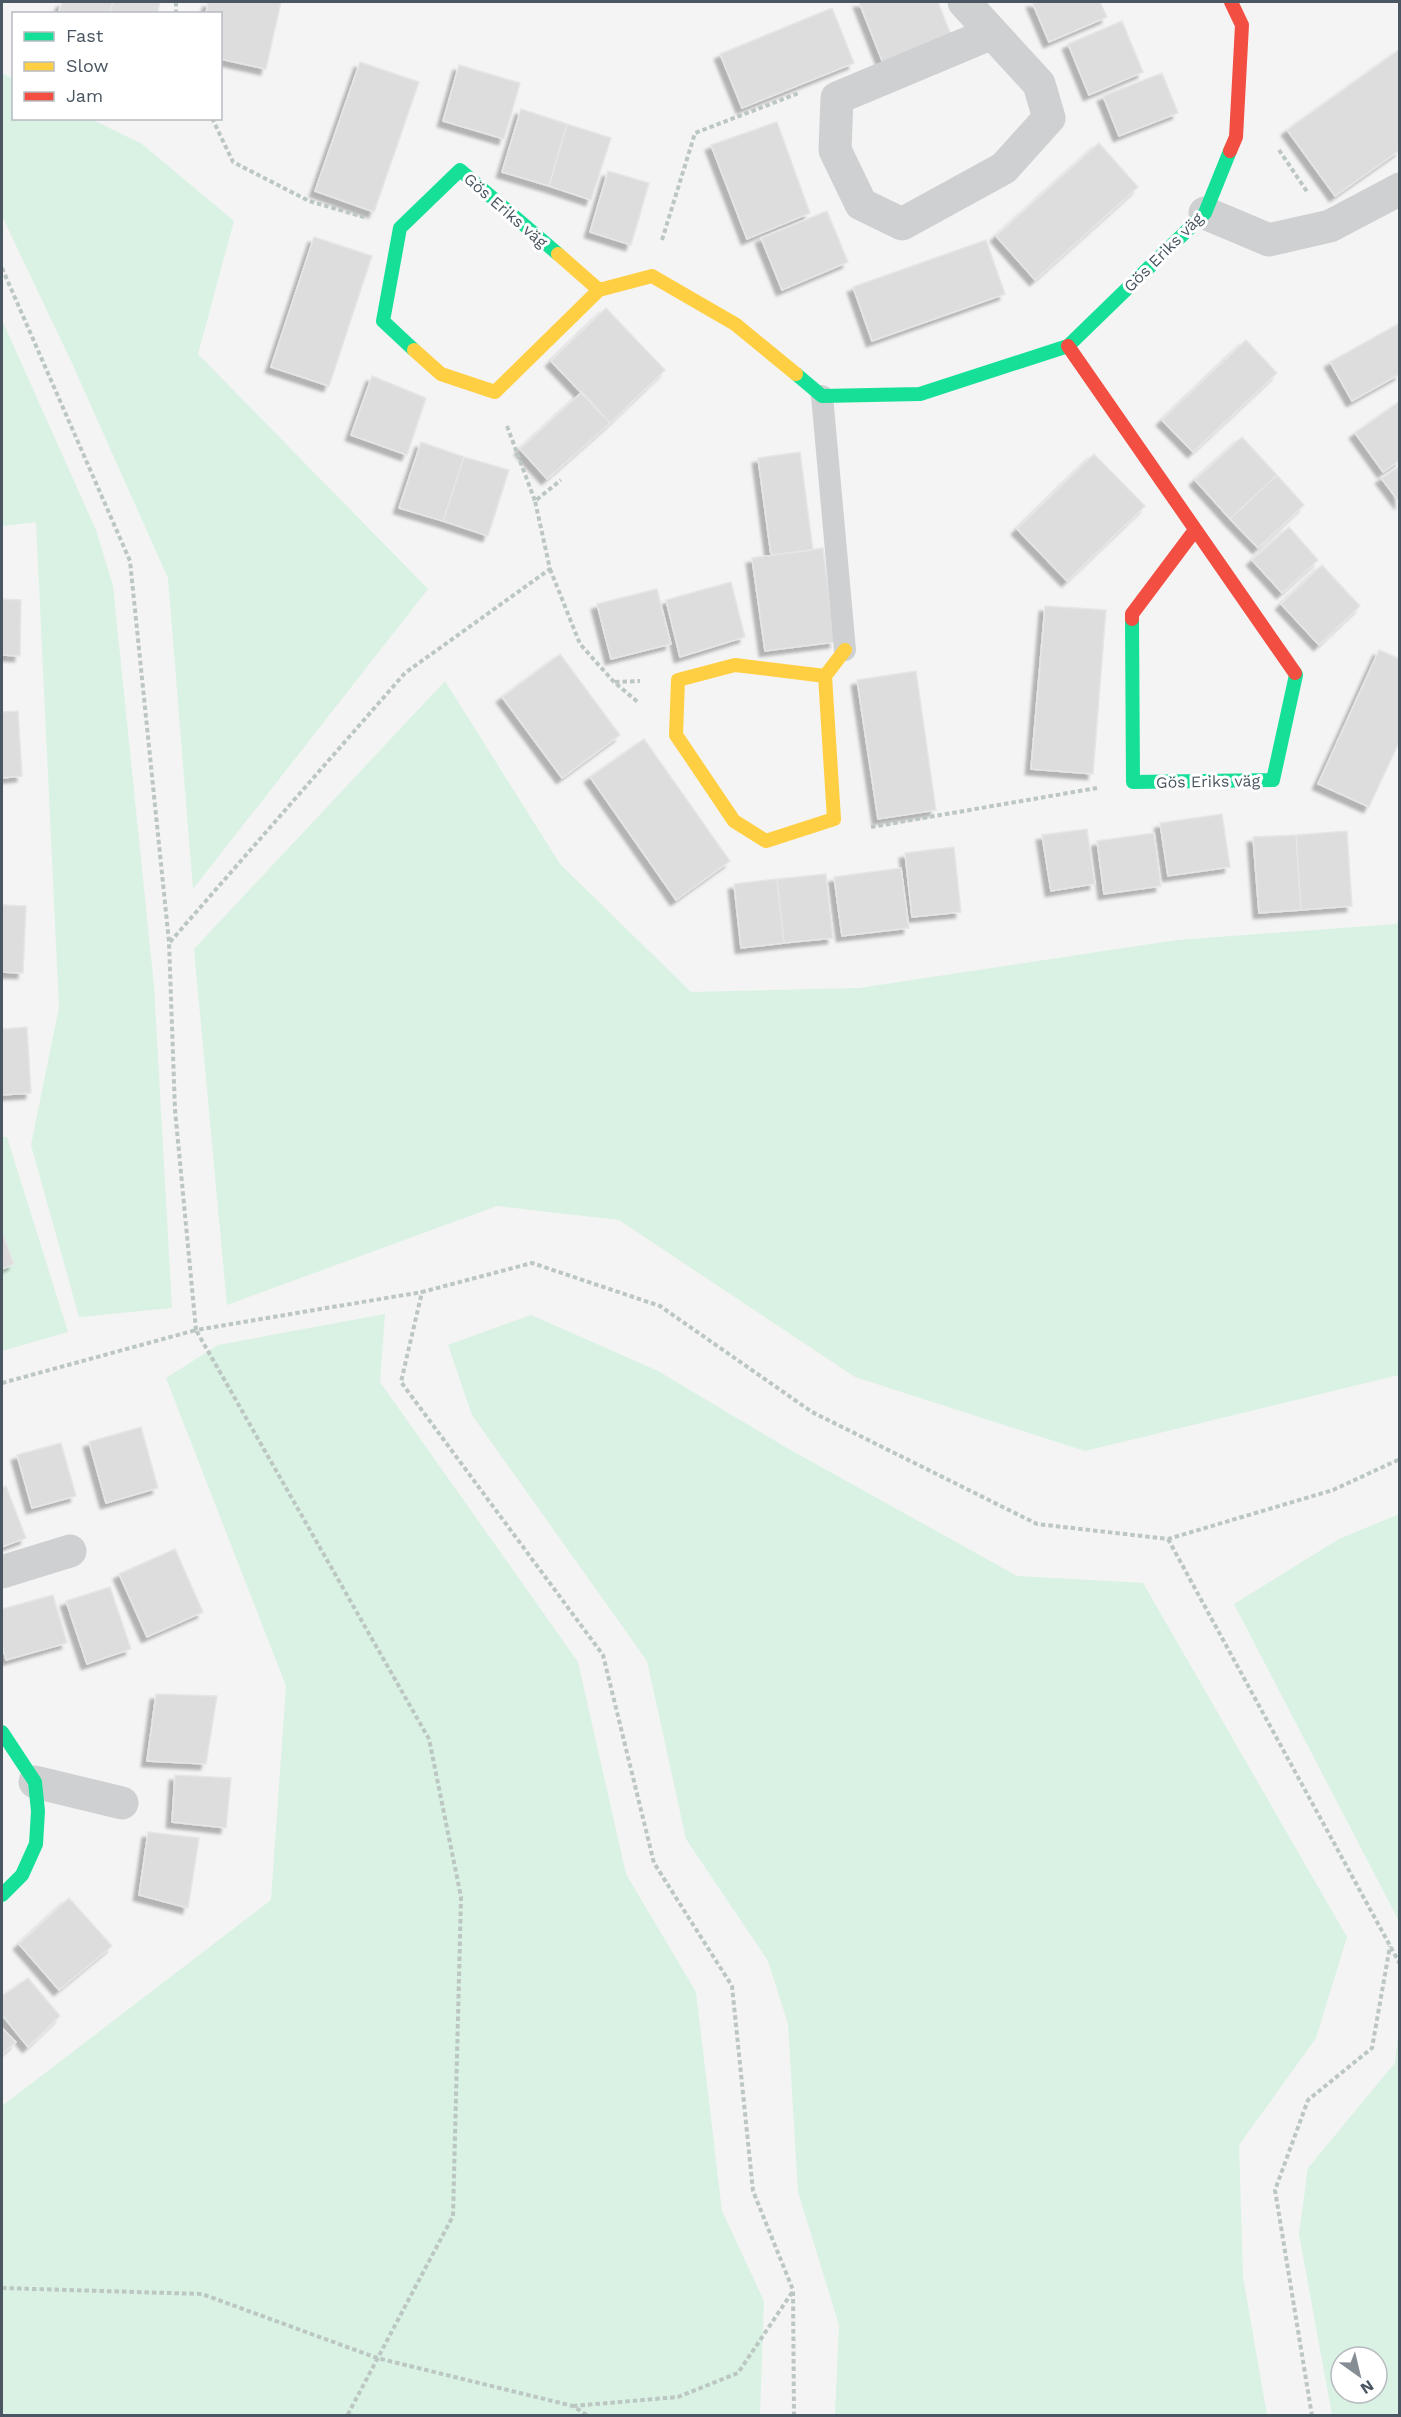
<svg xmlns="http://www.w3.org/2000/svg" width="1401" height="2417" font-family="'Work Sans',sans-serif">
<style>
.green{fill:#d9f2e3;fill-rule:evenodd}
.building{fill:#ddddde;stroke:#e5e6e7;stroke-width:1.5;filter:url(#shadow)}
.lines{fill:none;stroke-linecap:round;stroke-linejoin:round}
.path{stroke:#bcc7c4;stroke-width:4;stroke-dasharray:4.5 3;stroke-linecap:butt}
.lane{stroke:#ced0d2;stroke-width:22}
.street{stroke:#ced0d2;stroke-width:33}
.fast{stroke:#16e098;stroke-width:14}
.slow{stroke:#ffcf43;stroke-width:14}
.jam{stroke:#f24e42;stroke-width:14}
.labels{text-anchor:middle;stroke-width:6;stroke-linejoin:round;paint-order:stroke}
.street-label{font-size:16px;fill:#4a5661;stroke:#fff}
</style>
<defs>
<filter id="shadow"><feDropShadow dx="-5.5" dy="5.5" stdDeviation="1.5" flood-color="#0004"/></filter>
</defs>
<rect width="100%" height="100%" fill="#f4f4f4"/>
<path class="green" d="M2,73l11,6 1,39 77,1 51,25 92,77 -36,133 230,235 -235,300 -25,-311 -97,-217 -69,-145z
M2,320l94,210 17,56 41,400 18,322 -93,9 -48,-172 28,-138 -23,-485 -34,4z
M445,681l115,183 131,128 168,-4 318,-48 219,-16 3,-4v455l-314,76 -230,-74 -236,-157 -122,-14 -270,99 -33,-356z
M2,1137h5l61,195 -66,19z
M385,1314l-5,68 198,280 48,212 70,118 26,219 42,90 -4,114h-758v-309l269,-206 15,-214 -120,-308 52,-33z
M531,1315l127,56 129,77 230,128 126,7 204,354 -31,101 -77,107 4,132 24,138h-432l4,-90 -41,-133 -10,-168 -20,-63 -82,-122 -39,-178 -175,-246 -24,-70z
M1399,1514v407l-165,-317 105,-65z
M1399,2025v390h-67l-33,-181 9,-66 87,-105zM1341,2357h36v36h-36z"/>
<path class="building" d="M62,2h51l-4,12h-51z
M113,2h47l-3,12h-48z
M208,2h73l-15,67 -46,-10v-45h-14z
M859,2h79l13,33 -68,28z
M1032,2h68l7,15 -58,25z
M832,8l22,55 -112,45 -22,-54z
M1122,21l21,51 -54,23 -21,-51z
M1400,49v101l-65,46 -48,-66z
M360,62l59,20 -45,130 -59,-21z
M459,65l61,18 -16,56 -61,-18z
M1162,73l16,40 -59,23 -16,-40z
M521,109l46,15 -18,62 -47,-14z
M777,122l33,91 -63,26 -36,-94z
M567,124l44,14 -20,62 -42,-14z
M1099,143l39,44 -103,93 -39,-44z
M608,171l41,12 -18,62 -41,-13z
M827,211l21,51 -66,28 -21,-52z
M314,237l58,19 -43,130 -58,-19z
M986,240l19,54 -133,47 -19,-54z
M606,308l59,62 -55,53 -59,-62z
M1400,323v51l-48,27 -22,-39z
M1246,340l31,33 -84,79 -31,-32z
M372,376l54,22 -19,57 -56,-20z
M582,392l28,31 -63,56 -27,-30z
M1400,401v59l-17,12 -28,-39z
M1242,437l35,38 -47,44 -35,-39z
M421,442l43,15 -21,64 -44,-13z
M800,452l13,98 -42,5 -13,-97z
M1094,454l51,52 -78,75 -50,-52z
M464,457l45,13 -21,66 -45,-15z
M1400,466v37l-19,-25z
M1277,475l27,30 -46,43 -28,-29z
M1289,527l29,33 -36,33 -30,-33z
M823,548l12,94 -70,9 -13,-93z
M1322,565l38,41 -41,39 -38,-41z
M731,582l14,55 -65,20 -14,-57z
M657,589l14,55 -60,15 -14,-55z
M2,599l19,1 -1,56 -18,-1z
M1045,606l61,4 -13,164 -62,-5z
M1379,650l21,9v81l-31,67 -51,-23z
M560,654l60,81 -58,43 -60,-81z
M916,671l20,139 -58,9 -21,-139z
M18,711l4,65 -20,2v-66z
M644,739l86,122 -54,39 -86,-123z
M1222,814l8,53 -62,9 -8,-53z
M1087,829l8,55 -44,7 -9,-56z
M1347,831l5,75 -51,4 -5,-75z
M1154,833l7,53 -57,8 -7,-53z
M1296,835l5,75 -42,3 -6,-76z
M954,847l7,65 -49,5 -7,-64z
M901,868l8,60 -67,8 -8,-59z
M826,874l7,64 -49,5 -7,-64z
M777,879l7,64 -43,5 -7,-64z
M2,905l24,1 -3,67 -21,-1z
M27,1027l4,66 -29,2v-66z
M2,1232l12,32 -12,5z
M141,1427l17,61 -52,15 -17,-61z
M61,1443l15,53 -44,12 -15,-53z
M6,1486l20,52 -24,9v-59z
M175,1549l28,63 -56,25 -28,-63z
M110,1587l21,62 -44,15 -21,-63z
M53,1595l14,48 -61,17 -4,-16v-35z
M156,1694l61,2 -11,68 -59,-3z
M175,1775l56,3 -5,50 -54,-6z
M148,1832l51,6 -11,70 -49,-13z
M69,1898l43,48 -53,44 -40,-46z
M28,1978l32,38 -32,31 -26,-32v-19z
M2,2028l14,14 -14,12z"/>
<g class="lines">
<path class="path" d="M176,14v-12
M212,118l21,44 76,39 55,16
M1279,150l29,43
M662,240l33,-107 104,-40
M2,268l128,293 39,381 6,168 21,220 226,-38
M507,426l28,75
M550,569l30,75 34,38 25,21
M615,682l25,-1
M871,827l226,-39
M170,942l235,-269 145,-104 -15,-68 26,-21
M2,1383l194,-53 233,409 32,158 -8,319 -106,200
M1168,1539l232,425
M2,2288l200,6 175,64 196,48 15,10
M573,2406l105,-9 60,-24 55,-82
M794,2416l-1,-126 -40,-99 -21,-205 -78,-123 -51,-208 -202,-273 21,-90 110,-29 128,43 152,106 225,112 131,15 165,-49 67,-31
M1312,2416l-37,-226 33,-90 64,-52 18,-102"/>
<path class="lane" d="M822,396l23,254"/>
<path class="street" d="M964,2l75,82 10,34 -45,50 -102,56 -41,-20 -26,-54 2,-52 155,-65
M1205,213l64,27 61,-14 70,-37
M2,1572l68,-21
M35,1782l87,21"/>
<path class="fast" d="M414,350l-31,-29 17,-93 60,-58 98,84
M796,374l26,22 98,-2 148,-48 137,-133 25,-62
M1132,619l1,163 140,-2 23,-105 -1,-2
M2,1732l33,50 3,29 -2,33 -14,31 -20,20"/>
<path class="slow" d="M558,254l41,36 53,-14 83,48 61,50
M414,350l27,24 54,18 104,-102
M825,676l-90,-11 -57,15 -2,55 58,86 32,20 68,-22 -9,-143 20,-26"/>
<path class="jam" d="M1230,151l6,-14 6,-112 -11,-23
M1068,346l227,327
M1132,619v-5l63,-84"/>
</g>
<g class="labels">
<g class="street-label">
<text transform="translate(506 210) rotate(41)" y="6">Gös Eriks väg</text>
<text transform="translate(1163 252) rotate(-45)" y="6">Gös Eriks väg</text>
<text transform="translate(1208 781) rotate(-1)" y="6">Gös Eriks väg</text>
</g>
</g>
<rect width="1401" height="2417" fill="none" stroke="#4a5661" stroke-width="6"/>
<rect x="12" y="12" width="210" height="108" fill="#ffffff" stroke="#b7bbc0" stroke-width="1.5"/>
<rect x="24" y="32" width="30" height="9" fill="#16e098" stroke="#b7bbc0" stroke-width="1.5"/>
<text x="66" y="42" font-size="18" fill="#4a5661">Fast</text>
<rect x="24" y="62" width="30" height="9" fill="#ffcf43" stroke="#b7bbc0" stroke-width="1.5"/>
<text x="66" y="72" font-size="18" fill="#4a5661">Slow</text>
<rect x="24" y="92" width="30" height="9" fill="#f24e42" stroke="#b7bbc0" stroke-width="1.5"/>
<text x="66" y="102" font-size="18" fill="#4a5661">Jam</text>
<g transform="translate(1359 2375) rotate(146)"><circle r="28" fill="#ffffff" stroke="#b7bbc0" stroke-width="1.5"/>
<path d="M0-4.5L10 22L0 15L-10 22Z" fill="#868d94"/>
<text y="-9" font-size="16" font-weight="bold" text-anchor="middle" fill="#4a5661">N</text>
</g>
</svg>
